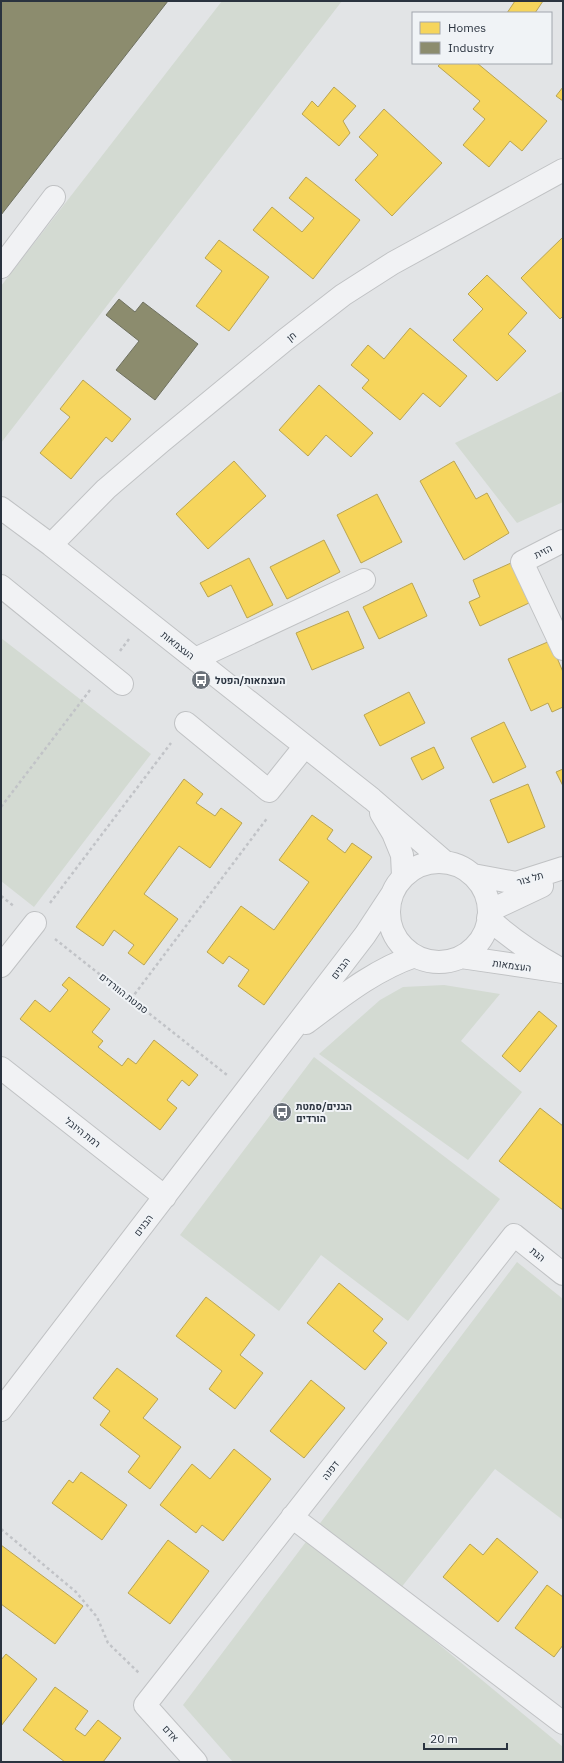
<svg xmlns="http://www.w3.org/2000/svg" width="564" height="1763" font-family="'IBM Plex Sans',Heebo,sans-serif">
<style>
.green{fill:#d3dad2}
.homes{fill:#f6d55c;stroke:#b9a453}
.industry{fill:#8c8c6e;stroke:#6f7160}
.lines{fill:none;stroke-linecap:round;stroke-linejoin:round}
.minor-casing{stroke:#c0c2c4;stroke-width:24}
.path{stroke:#c1c3c7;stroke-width:2.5;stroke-dasharray:3 3;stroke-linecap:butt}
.minor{stroke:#f1f2f4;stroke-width:22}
.labels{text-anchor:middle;stroke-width:4;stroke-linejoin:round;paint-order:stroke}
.street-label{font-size:10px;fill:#2a333f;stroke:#f0f3f6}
.poi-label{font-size:10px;font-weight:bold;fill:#2a333f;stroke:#f0f3f6;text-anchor:start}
</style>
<rect width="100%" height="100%" fill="#e2e4e6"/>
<path class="green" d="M222,1h120l-341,442v-157z
M563,391v111l-46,21 -62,-80z
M1,638l150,116 -117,153 -33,-26z
M444,985l56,9 -39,47 61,51 -54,68 -149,-106 61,-54 23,-13z
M314,1057l186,142 -92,122 -87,-66 -42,56 -99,-76z
M517,1262l46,37v221l-68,-51 -106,134 174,144v15h-330l-50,-57z"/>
<path class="homes" d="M515,1h28l-8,12h-28z
M441,63h36l70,58 -25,30 -12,-10 -21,26 -26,-22 22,-26 -12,-10 7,-8 -42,-35z
M334,87l22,19 -13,15 7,12 -11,13 -37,-32 10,-13 6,6z
M563,87v14l-7,-5z
M384,109l58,54 -50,53 -37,-36 23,-25 -19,-18z
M306,177l54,43 -47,59 -60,-49 19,-23 30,25 12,-14 -25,-20z
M563,237v79l-3,3 -39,-41z
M219,240l50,37 -40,54 -33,-25 26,-35 -17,-13z
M487,275l40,38 -19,21 18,17 -29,30 -44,-41 30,-31 -15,-15z
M410,328l57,48 -27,31 -17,-14 -23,27 -38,-32 7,-8 -18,-15 17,-20 16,14z
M83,380l48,39 -19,23 -6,-5 -35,42 -31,-26 30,-36 -10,-8z
M319,385l54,48 -22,24 -25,-22 -18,21 -29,-26z
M234,461l32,35 -58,53 -32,-35z
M454,461l22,38 11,-6 22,40 -45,27 -44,-79z
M377,494l25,48 -41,21 -24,-48z
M324,540l16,32 -53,27 -17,-32z
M249,558l24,47 -26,13 -16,-33 -23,12 -8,-14z
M511,563l18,40 -49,23 -11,-24 11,-5 -7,-17z
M412,583l15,33 -48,23 -16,-32z
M348,611l16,37 -52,22 -16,-37z
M550,641l13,31v35l-11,5 -4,-9 -17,8 -23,-52z
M409,692l16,31 -45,23 -16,-31z
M504,722l22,45 -33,16 -22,-45z
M434,747l10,21 -22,12 -11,-22z
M563,769v17l-7,-14z
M184,779l19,15 -7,9 19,13 6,-8 21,15 -32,45 -31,-22 -35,48 34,25 -34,46 -16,-12 6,-8 -20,-15 -11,16 -27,-19z
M528,784l17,43 -37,16 -18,-43z
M312,815l21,15 -6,9 18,14 7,-10 20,14 -108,148 -26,-19 11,-16 -20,-14 -6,8 -16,-12 34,-46 33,24 35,-48 -30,-22z
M69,977l41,32 -18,23 11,9 -5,6 24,19 6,-8 8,6 18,-24 44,35 -9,11 -7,-6 -15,20 10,8 -17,22 -140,-111 15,-19 15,12 18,-22 -6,-5z
M539,1011l18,15 -37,46 -18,-16z
M540,1108l23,18v84l-64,-49z
M339,1283l44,36 -10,12 14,12 -22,27 -58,-47z
M206,1297l49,38 -15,20 23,18 -28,36 -26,-20 13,-18 -46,-35z
M117,1368l41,31 -15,19 38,29 -31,42 -22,-17 12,-16 -40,-31 10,-14 -17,-13z
M311,1380l34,28 -41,50 -34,-27z
M234,1449l37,30 -48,62 -21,-16 -6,8 -36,-28 32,-41 18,15z
M81,1472l46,33 -25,35 -50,-37 17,-23 4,3z
M497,1538l41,34 -40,50 -55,-45 27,-33 13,11z
M168,1540l41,31 -39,53 -42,-31z
M1,1545l82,61 -28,38 -54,-40z
M547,1585l16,12v48l-9,12 -39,-29z
M6,1654l31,25 -36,47v-66z
M55,1687l33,24 -13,18 10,7 13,-16 23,18 -18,24h-38l-42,-32z"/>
<path class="industry" d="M1,1h167l-167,214z
M119,299l16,13 8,-10 55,42 -43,56 -39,-30 23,-29 -33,-26z"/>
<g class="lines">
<g class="minor-casing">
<path id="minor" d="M1,267l53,-70
M1,508l50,37 321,254 73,63
M563,541l-41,21 41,87
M51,545l55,-56 55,-47 124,-102 58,-45 50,-32 170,-93
M1,586l121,98
M195,659l169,-79
M186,723l83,68 36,-45
M381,813l12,20 9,22 1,21
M389 912a50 50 0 1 1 100 0a50 50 0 1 1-100 0Z
M473,875l43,8 47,-15
M489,911l53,-25
M488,918c21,19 44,35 69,49
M461,957l102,15
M1,966l34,-43
M306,1023c35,-26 68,-53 109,-67
M1,1068l164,129
M1,1410l364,-475 27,-41
M292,1517l271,206
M196,1762l-51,-57 369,-470 49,39"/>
</g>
<path class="path" d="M120,651l9,-12
M1,807l89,-117
M1,896l14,11
M50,903l121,-160
M55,939l172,136
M131,999l137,-182
M1,1529l75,63 21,25 11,26 31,30"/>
<use href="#minor" class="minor"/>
</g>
<defs>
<g id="bus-disc" transform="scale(1)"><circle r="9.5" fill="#6a7179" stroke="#f0f3f6"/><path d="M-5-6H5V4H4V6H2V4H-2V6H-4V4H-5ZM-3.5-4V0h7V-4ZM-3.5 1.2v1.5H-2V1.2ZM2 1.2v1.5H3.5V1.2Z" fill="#fff"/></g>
</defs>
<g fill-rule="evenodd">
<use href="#bus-disc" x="201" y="680"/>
<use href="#bus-disc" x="282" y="1112"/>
</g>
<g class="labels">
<g class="street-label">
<text transform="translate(291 336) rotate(-38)" y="4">חן</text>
<text transform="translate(543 551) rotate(-26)" y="4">הזית</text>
<text transform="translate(178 645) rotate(38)" y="4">העצמאות</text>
<text transform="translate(530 878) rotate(-16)" y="4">תל צור</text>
<text transform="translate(512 965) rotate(8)" y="4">העצמאות</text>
<text transform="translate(340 968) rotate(-53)" y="4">הבנים</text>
<text transform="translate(124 993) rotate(38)" y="4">סמטת הוורדים</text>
<text transform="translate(83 1132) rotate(38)" y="4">רמת היובל</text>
<text transform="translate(143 1225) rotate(-53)" y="4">הבנים</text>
<text transform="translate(538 1254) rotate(39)" y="4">הגת</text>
<text transform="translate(330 1470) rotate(-52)" y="4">דפנה</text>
<text transform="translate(171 1733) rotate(48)" y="4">אדם</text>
</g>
<g class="poi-label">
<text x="215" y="684">העצמאות/הפטל</text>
<text x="296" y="1110">הבנים/סמטת<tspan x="296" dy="12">הורדים</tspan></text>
</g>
</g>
<rect width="564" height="1763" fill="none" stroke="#2a333f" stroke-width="4"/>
<rect x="412" y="12" width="140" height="52" fill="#f0f3f6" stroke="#a1a6ad"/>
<rect x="420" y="22" width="20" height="12" fill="#f6d55c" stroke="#a1a6ad"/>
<text x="448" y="32" font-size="12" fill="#2a333f">Homes</text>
<rect x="420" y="42" width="20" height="12" fill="#8c8c6e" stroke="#a1a6ad"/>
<text x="448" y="52" font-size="12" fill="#2a333f">Industry</text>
<path d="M424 1743v6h83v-6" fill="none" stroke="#2a333f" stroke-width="2"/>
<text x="430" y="1743" font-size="12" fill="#2a333f" stroke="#f0f3f6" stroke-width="3" paint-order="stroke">20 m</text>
</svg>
